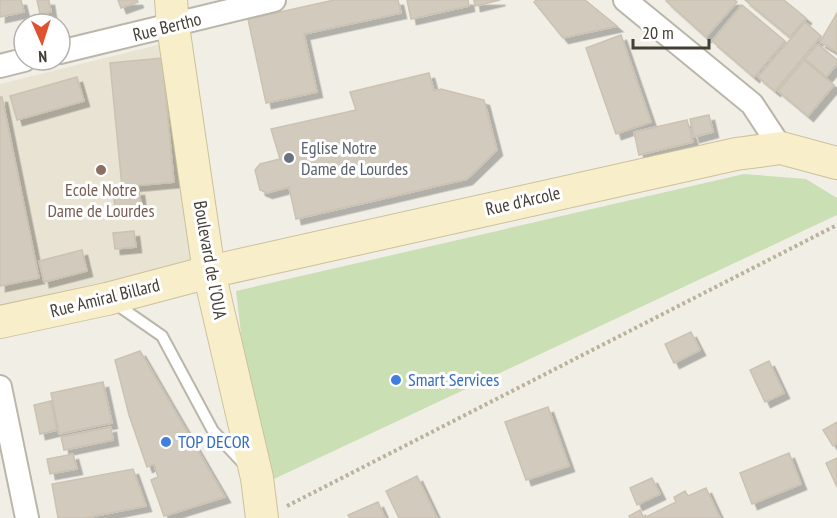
<svg xmlns="http://www.w3.org/2000/svg" width="837" height="518" font-family="'PT Sans Narrow',sans-serif">
<style>
.education{fill:#e8e3d2}
.green{fill:#cae0b4}
.building{fill:#d1cabd;stroke:#cbc2b1;stroke-width:1.5;filter:url(#shadow)}
.lines{fill:none;stroke-linecap:round;stroke-linejoin:round}
.lane-casing{stroke:#bbb6aa;stroke-width:14}
.street-casing{stroke:#bbb6aa;stroke-width:26}
.secondary-casing{stroke:#cbc19b;stroke-width:34}
.path{stroke:#bbb29d;stroke-width:4;stroke-dasharray:3 3;stroke-linecap:butt}
.lane{stroke:#fff;stroke-width:10}
.street{stroke:#fff;stroke-width:22}
.secondary{stroke:#f8efca;stroke-width:32}
.worship-dot{fill:#6b7280;stroke:#fff;stroke-width:2}
.education-dot{fill:#8d6e63;stroke:#fff;stroke-width:2}
.shop-dot{fill:#3f7fe0;stroke:#fff;stroke-width:2}
.labels{text-anchor:middle;stroke-width:6;stroke-linejoin:round;paint-order:stroke}
.street-label{font-size:18px;fill:#433f36;stroke:#fff}
.worship-label{font-size:18px;fill:#5b616d;stroke:#fff;text-anchor:start}
.education-label{font-size:18px;fill:#785e54;stroke:#fff}
.shop-label{font-size:18px;fill:#366cbe;stroke:#fff;text-anchor:start}
</style>
<defs>
<filter id="shadow"><feDropShadow dx="5.5" dy="5.5" stdDeviation="0" flood-color="#0004"/></filter>
</defs>
<rect width="100%" height="100%" fill="#f1eee6"/>
<path class="education" d="M190,37l19,218 -209,60v-231z"/>
<path class="green" d="M744,174l62,5 31,19v17l-578,271 -23,-195z"/>
<path class="building" d="M0,0h21l3,12 -24,5z
M37,0h12l2,12 -11,2z
M118,0h19l1,2 -17,6z
M334,0h64l3,13 -97,21 13,58 -51,11 -18,-84z
M407,0h61l1,6 -58,13z
M474,0h26l-25,6z
M536,0h49l32,26 -54,12 -29,-36z
M667,0h68l2,2 -31,35 -40,-36z
M745,0h39l22,18 -16,19z
M742,5l43,36 -31,36 -42,-36z
M837,13v39l-17,-10z
M805,22l16,14 -46,55 -17,-14z
M621,35l30,87 -35,12 -30,-86z
M818,44l19,16v4l-11,13 -21,-18z
M162,58l12,124 -52,5 -12,-124z
M804,60l30,25 -26,31 -30,-25z
M429,73l5,18 7,-2 43,11 13,50 -30,29 -171,40 -7,-32 -22,6 -7,-3 -5,-20 5,-6 20,-5 -9,-30 85,-19 -6,-18z
M77,77l7,24 -67,19 -7,-24z
M0,97h2l37,181 -39,8z
M709,115l4,17 -19,5 -4,-18z
M687,120l6,22 -54,13 -5,-23z
M139,190l2,14 -26,3 -2,-15z
M134,231l2,16 -21,2 -2,-16z
M82,250l5,21 -43,11 -5,-21z
M691,332l9,18 -26,13 -9,-19z
M140,351l85,146 -61,19 -13,-36 7,-3 -4,-13 -7,3 -18,-52 -14,-55z
M769,361l15,32 -19,9 -15,-32z
M103,382l9,41 -53,11 -8,-41z
M51,401l6,29 -17,4 -6,-29z
M548,407l21,59 -43,14 -21,-58z
M837,422v21l-4,3 -10,-16z
M111,427l2,13 -49,10 -3,-13z
M789,453l12,31 -49,20 -12,-31z
M73,454l4,15 -27,5 -3,-15z
M837,458v29l-11,-24z
M133,469l13,37 -61,12h-27l-6,-34z
M417,476l20,42h-38l-13,-27z
M652,478l8,16 -23,11 -7,-17z
M706,488l14,30h-90l-1,-2 11,-6 4,8 32,-16 -2,-5 11,-6 3,5z
M378,502l7,16h-35l-2,-3z"/>
<g class="lines">
<g class="lane-casing">
<path id="lane" d="M113,302l49,34 51,95 31,33"/>
</g>
<g class="street-casing">
<path id="street" d="M625,0l127,104 29,44
M60,52l214,-52
M0,66l24,-6
M0,387l27,131"/>
</g>
<g class="secondary-casing">
<path id="secondary" d="M171,0l2,26 36,246 48,206 5,40
M0,322l107,-23 102,-27 527,-118 45,-6 56,15"/>
</g>
<path class="path" d="M287,506l550,-281"/>
<use href="#lane" class="lane"/>
<use href="#street" class="street"/>
<use href="#secondary" class="secondary"/>
</g>
<circle class="worship-dot" cx="289" cy="158" r="6"/>
<circle class="education-dot" cx="101" cy="170" r="6"/>
<g class="shop-dot">
<circle cx="396" cy="380" r="6"/>
<circle cx="166" cy="442" r="6"/>
</g>
<g class="labels">
<g class="street-label">
<text transform="translate(167 27) rotate(-14)" y="6">Rue Bertho</text>
<text transform="translate(523 201) rotate(-13)" y="6">Rue d'Arcole</text>
<text transform="translate(210 260) rotate(80)" y="6">Boulevard de l'OUA</text>
<text transform="translate(105 298) rotate(-14)" y="6">Rue Amiral Billard</text>
</g>
<g class="worship-label">
<text x="301" y="154">Eglise Notre<tspan x="301" dy="21">Dame de Lourdes</tspan></text>
</g>
<g class="education-label">
<text x="101" y="196">Ecole Notre<tspan x="101" dy="21">Dame de Lourdes</tspan></text>
</g>
<g class="shop-label">
<text x="408" y="386">Smart Services</text>
<text x="178" y="448">TOP DECOR</text>
</g>
</g>
<g transform="translate(42 42) rotate(177)"><circle r="28" fill="#ffffff" stroke="#b4b2af" stroke-width="1.5"/>
<path d="M0-4.5L10 22L0 15L-10 22Z" fill="#e0522e"/>
<text y="-9" font-size="16" font-weight="bold" text-anchor="middle" fill="#433f36">N</text>
</g>
<path d="M633 39v9h76v-9" fill="none" stroke="#433f36" stroke-width="3"/>
<text x="642" y="39" font-size="18" fill="#433f36" stroke="#ffffff" stroke-width="4.5" paint-order="stroke">20 m</text>
</svg>
